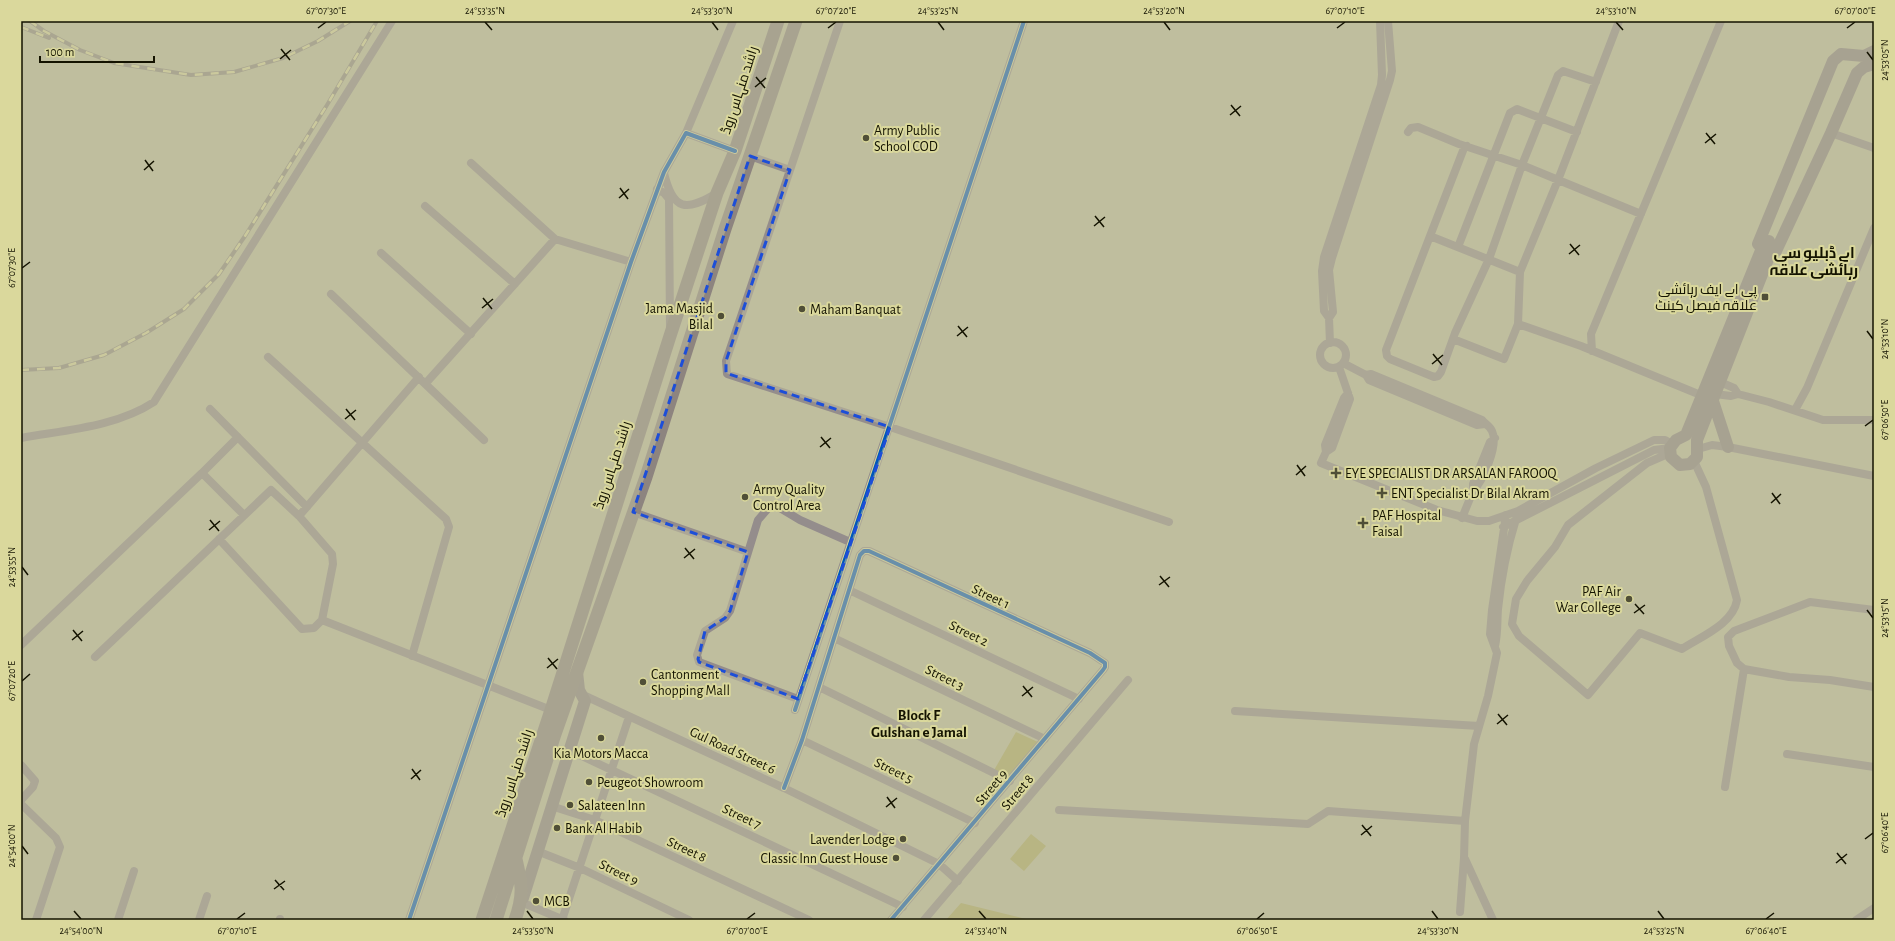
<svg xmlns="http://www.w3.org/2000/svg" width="1895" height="941" font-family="'Alegreya Sans',Cairo,sans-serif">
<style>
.green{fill:#afab62}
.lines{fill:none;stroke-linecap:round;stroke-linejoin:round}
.street{stroke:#948d8c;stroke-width:8}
.secondary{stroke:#8b8282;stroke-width:12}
.primary{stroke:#8d847f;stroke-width:13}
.rail-casing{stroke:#908b80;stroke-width:4}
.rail{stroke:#dad89c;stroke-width:2.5;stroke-dasharray:8;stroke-linecap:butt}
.cycleway-casing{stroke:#dad89c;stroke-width:6}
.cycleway{stroke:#0057b8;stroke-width:4}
.marked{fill:none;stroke:#1d4ed8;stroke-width:3;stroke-dasharray:8 5;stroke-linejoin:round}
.ticks{fill:none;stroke:#141300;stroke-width:1.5}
.poi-dot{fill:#504f37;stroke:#dad89c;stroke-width:1.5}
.labels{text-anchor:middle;stroke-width:4;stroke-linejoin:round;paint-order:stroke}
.street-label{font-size:14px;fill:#141300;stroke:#dad89c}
.poi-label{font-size:14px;fill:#141300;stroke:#dad89c;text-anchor:start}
.neighbourhood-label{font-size:15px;font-weight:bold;fill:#141300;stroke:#dad89c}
.neatline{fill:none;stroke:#141300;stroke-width:1.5}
.ticks-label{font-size:10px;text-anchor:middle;fill:#141300}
</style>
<rect width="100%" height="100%" fill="#bfbe9e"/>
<path class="green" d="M1016,732l24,11 -30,38 -17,-9z
M1031,834l15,12 -22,25 -14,-12z
M961,903l69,17h-84z"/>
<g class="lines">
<path class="street" d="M840,21l-114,340 1,13 163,53 279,95
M1408,132l3,-4 7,-1 41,17 63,21 119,49
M686,133l47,-112
M1831,133l43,15
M1467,146l-3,2 -78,202 1,6 3,3 44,18 4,-1 3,-4 14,-39 34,-74 33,-94 36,-90 5,-4 33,11
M750,156l40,14
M471,163l84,76
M664,173c9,38 22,39 53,20
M657,189l7,4 5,6 1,128
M425,206l90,78
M1430,236l90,36
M1458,247l52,-134 7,-4 60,23
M381,253l90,81
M331,294l153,146
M1329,318l4,-6 -4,-42 3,-12 58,-178 2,-9 -4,-50
M1518,324l63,22 122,50
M1453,339l51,20 14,-35 2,-52 38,-92 61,-159
M1320 355a13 13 0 1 1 26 0a13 13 0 1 1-26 0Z
M1330,343l-1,-25 -5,-7 -2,-40 2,-14 57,-172 1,-10 -2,-54
M1592,351l-1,-17 130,-313
M268,357l178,162 3,8 -37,129
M1343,363l23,12 3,5 108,45 8,-1
M1339,367l11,32 -18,49 -6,4 -5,11 116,47 40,11h12l29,-10 78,-43 58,-28h11l7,4
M1366,375l5,-1 111,46c3,4 8,6 10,11 7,14 -9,50 -19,60
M1720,382l14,6 4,6
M426,383l129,-144 76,23
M1715,394l16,2 7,-2 31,8 54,18h51
M210,409l97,98
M1795,410l12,-22 67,-160
M21,438c44,-8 95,-11 133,-36l238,-381
M1698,449l14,-4 16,2 146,29
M1326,452l-1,-7 19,-47 4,-5
M1670,453l-23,10 -79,62 -13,22 -28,34 -11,18 -4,25 7,12 69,59 52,-62 42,16c20,-13 51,-25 55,-49l-31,-113 -12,-26
M202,473l42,42
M633,512l115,40
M299,516l120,-139
M1462,518l11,-27v-7l17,-42 5,-4
M1503,527l151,-77 16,-2
M849,590l230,109
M1874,610l-64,-8 -76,29 -6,6 1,9 8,17 7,6 45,8 41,3 44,7
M322,620l229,90
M834,638l211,101
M21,645l181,-172 36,-36
M1495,646c3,-13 2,-24 3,-37 3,-30 9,-61 18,-90
M95,657l176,-167 28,26 33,38 1,10 -11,56 -8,8 -12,1 -83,-90
M819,687l191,94
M581,694l203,94 155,76 19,17
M798,699l-99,-37 -2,-7 8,-24 20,-13 5,-7 28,-91 13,-15h4l25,15 50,22
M795,710l229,-689
M1235,711l244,15
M802,740l173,83
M569,750l334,157
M1787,754l87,13
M21,765l14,16 -2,6 -12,13
M1725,787l19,-118
M784,788l18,-48 58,-185 4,-4h5l221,102 15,10v4l-2,3 -212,250
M21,804l35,34 4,9 -24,73
M551,806l44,14 214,100
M1059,810l249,14 20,-13 137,10
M537,851l43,17 109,52
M1465,859l28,61
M521,902l43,18
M1460,912l4,-54 1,-37 9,-77 14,-48 9,-43 -7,-19 2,-24 14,-95
M118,920l16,-49
M199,920l8,-24
M280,920v-1
M409,920l222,-658 33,-90 22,-39 49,18
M562,920l67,-203
M924,920l204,-240
M1856,920l18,-12"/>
<path class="secondary" d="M1769,241l1,13 -73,186v17l-7,7 -10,1 -9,-8 -1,-9 6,-8 10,-5 76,-187z
M1762,248l-4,-4 75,-183 8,-7 23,2 10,-5
M1770,254l6,-3 55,-118 26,-60 7,-6 10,-3
M1713,401l15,46
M523,898l62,-197 -6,-11 -2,-18"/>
<path class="primary" d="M482,920l69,-210 119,-374 47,-143 18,-42 43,-130
M496,920l59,-186 91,-257 79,-248 71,-208
M515,920c9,-26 7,-35 1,-61"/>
<g class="rail-casing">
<path id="rail" d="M30,21l14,10 36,19 34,13 77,12 43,-3 49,-14 35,-17 32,-20
M21,27l28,11
M21,370l38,-2 45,-13 42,-22 38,-24 35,-35 26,-38 82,-131 50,-84"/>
</g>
<use href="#rail" class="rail"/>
<g class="cycleway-casing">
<path id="cycleway" d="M795,710l229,-689
M784,788l18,-48 58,-185 4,-4h5l221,102 15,10v4l-2,3 -212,250
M409,920l222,-658 33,-90 22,-39 49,18"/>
</g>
<use href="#cycleway" class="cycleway"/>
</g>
<path d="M0 0H1895V941H0ZM750,156l40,14 -64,191v12l164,54 -92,272 -99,-37 -1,-3 7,-28 20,-13 5,-7 18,-59 -115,-40z" fill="#bfbe9e" fill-opacity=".55" fill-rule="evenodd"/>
<path class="marked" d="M750,156l40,14 -64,191v12l164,54 -92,272 -99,-37 -1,-3 7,-28 20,-13 5,-7 18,-59 -115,-40z"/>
<path class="ticks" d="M485,22l7,8M712,22l6,8M938,22l6,8M1164,22l6,8M1616,22l7,8M318,28l8,-6M828,28l8,-6M1337,28l8,-6M1847,28l8,-6M281,49l9,11M1867,52l6,8M280,59l11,-9M756,77l9,11M755,87l11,-9M1231,105l9,11M1230,115l11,-9M1706,133l9,11M1705,143l11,-9M145,160l8,11M144,170l10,-9M620,188l8,11M619,198l10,-9M1095,216l9,11M1094,226l11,-9M1570,244l9,11M1569,254l11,-9M22,268l8,-6M483,298l9,11M482,308l11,-9M958,326l9,11M1867,331l6,8M957,336l11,-9M1433,354l9,11M1432,364l11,-9M346,409l9,11M345,419l11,-9M1865,426l8,-6M821,437l9,11M820,447l11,-9M1297,465l8,11M1296,475l10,-9M1772,493l8,11M1771,503l10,-9M210,520l9,11M209,530l11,-9M685,548l9,11M684,558l11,-9M22,567l6,8M1160,576l9,11M1159,585l11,-8M1635,604l9,10M1867,610l6,8M1634,613l11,-8M73,630l9,11M72,640l11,-9M548,658l9,11M547,668l11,-9M22,681l8,-7M1023,686l9,11M1022,696l11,-9M1498,714l9,11M1497,724l11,-9M412,769l8,11M411,779l10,-9M887,797l8,11M886,807l11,-9M1362,825l9,11M1361,835l11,-9M1865,839l8,-6M22,846l6,8M1837,853l9,11M1836,863l11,-9M275,880l9,10M274,889l11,-8M74,911l7,8M527,911l6,8M979,911l7,8M1432,911l6,8M1658,911l6,8M237,919l8,-6M747,919l8,-6M1257,919l7,-6M1766,919l8,-6"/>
<g class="poi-dot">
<circle cx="866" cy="138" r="4"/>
<rect x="1761" y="293" width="8" height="8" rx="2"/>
<circle cx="802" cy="309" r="4"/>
<circle cx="721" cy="316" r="4"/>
<path d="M1334 467h4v4h4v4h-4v4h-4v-4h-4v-4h4z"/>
<path d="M1380 487h4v4h4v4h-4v4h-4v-4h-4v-4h4z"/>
<circle cx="745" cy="497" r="4"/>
<path d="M1361 517h4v4h4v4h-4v4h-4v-4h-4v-4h4z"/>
<circle cx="1629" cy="599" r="4"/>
<circle cx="643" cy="682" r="4"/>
<circle cx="601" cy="738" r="4"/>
<circle cx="589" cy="782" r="4"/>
<circle cx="570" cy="805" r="4"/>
<circle cx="557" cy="828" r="4"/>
<circle cx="903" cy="839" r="4"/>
<circle cx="896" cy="858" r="4"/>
<circle cx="536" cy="901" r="4"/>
</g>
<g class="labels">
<g class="street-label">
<text transform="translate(739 90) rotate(-72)" y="5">راشد منہاس روڈ</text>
<text transform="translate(612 465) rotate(-72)" y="5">راشد منہاس روڈ</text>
<text transform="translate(991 596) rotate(25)" y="5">Street 1</text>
<text transform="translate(969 633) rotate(26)" y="5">Street 2</text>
<text transform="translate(945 677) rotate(26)" y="5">Street 3</text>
<text transform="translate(733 750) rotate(25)" y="5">Gul Road Street 6</text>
<text transform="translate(894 770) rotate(26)" y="5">Street 5</text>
<text transform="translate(514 773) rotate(-72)" y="5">راشد منہاس روڈ</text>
<text transform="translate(991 787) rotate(-50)" y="5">Street 9</text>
<text transform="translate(1017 792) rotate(-50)" y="5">Street 8</text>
<text transform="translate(742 816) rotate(25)" y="5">Street 7</text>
<text transform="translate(687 849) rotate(25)" y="5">Street 8</text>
<text transform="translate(619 872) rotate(26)" y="5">Street 9</text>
</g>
<g class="poi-label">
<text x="874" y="135">Army Public<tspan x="874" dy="16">School COD</tspan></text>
<text x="1757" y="294" text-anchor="end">پی اے ایف رہائشی<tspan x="1757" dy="16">علاقہ فیصل کینٹ</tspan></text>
<text x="713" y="313" text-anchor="end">Jama Masjid<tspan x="713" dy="16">Bilal</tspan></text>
<text x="810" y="314">Maham Banquat</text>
<text x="1345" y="478">EYE SPECIALIST DR ARSALAN FAROOQ</text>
<text x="753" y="494">Army Quality<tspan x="753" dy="16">Control Area</tspan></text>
<text x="1391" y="498">ENT Specialist Dr Bilal Akram</text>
<text x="1372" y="520">PAF Hospital<tspan x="1372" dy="16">Faisal</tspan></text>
<text x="1621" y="596" text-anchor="end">PAF Air<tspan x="1621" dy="16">War College</tspan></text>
<text x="651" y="679">Cantonment<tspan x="651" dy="16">Shopping Mall</tspan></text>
<text x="601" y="758" text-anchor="middle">Kia Motors Macca</text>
<text x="597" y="787">Peugeot Showroom</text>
<text x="578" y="810">Salateen Inn</text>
<text x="565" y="833">Bank Al Habib</text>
<text x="895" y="844" text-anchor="end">Lavender Lodge</text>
<text x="888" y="863" text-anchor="end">Classic Inn Guest House</text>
<text x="544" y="906">MCB</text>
</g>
<g class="neighbourhood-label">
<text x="1814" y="258">اے ڈبلیو سی<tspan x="1814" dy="17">رہائشی علاقہ</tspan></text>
<text x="919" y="720">Block F<tspan x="919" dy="17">Gulshan e Jamal</tspan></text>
</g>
</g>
<rect width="1895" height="941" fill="none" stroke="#dad89c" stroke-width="44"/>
<path d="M40 56v6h114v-6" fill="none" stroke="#141300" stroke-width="2"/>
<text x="46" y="56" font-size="12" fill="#141300" stroke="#dad89c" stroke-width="3" paint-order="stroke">100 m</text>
<rect x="22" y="22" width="1851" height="897" class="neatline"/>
<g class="ticks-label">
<text x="326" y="14">67°07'30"E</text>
<text x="485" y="14">24°53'35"N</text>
<text x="712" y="14">24°53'30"N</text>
<text x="836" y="14">67°07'20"E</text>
<text x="938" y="14">24°53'25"N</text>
<text x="1164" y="14">24°53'20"N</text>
<text x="1345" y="14">67°07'10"E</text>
<text x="1616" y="14">24°53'10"N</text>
<text x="1855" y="14">67°07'00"E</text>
<text transform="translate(1884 60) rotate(-90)" y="4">24°53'05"N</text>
<text transform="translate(11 268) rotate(-90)" y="4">67°07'30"E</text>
<text transform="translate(1884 339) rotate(-90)" y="4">24°53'10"N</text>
<text transform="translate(1884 420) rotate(-90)" y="4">67°06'50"E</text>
<text transform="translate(11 567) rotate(-90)" y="4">24°53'55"N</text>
<text transform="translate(1884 618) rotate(-90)" y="4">24°53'15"N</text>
<text transform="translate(11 681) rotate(-90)" y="4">67°07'20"E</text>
<text transform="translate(1884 833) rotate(-90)" y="4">67°06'40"E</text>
<text transform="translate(11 846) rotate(-90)" y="4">24°54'00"N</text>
<text x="81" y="934">24°54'00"N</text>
<text x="237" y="934">67°07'10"E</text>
<text x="533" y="934">24°53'50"N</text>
<text x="747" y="934">67°07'00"E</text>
<text x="986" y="934">24°53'40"N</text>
<text x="1257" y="934">67°06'50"E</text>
<text x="1438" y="934">24°53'30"N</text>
<text x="1664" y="934">24°53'25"N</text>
<text x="1766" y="934">67°06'40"E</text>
</g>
</svg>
